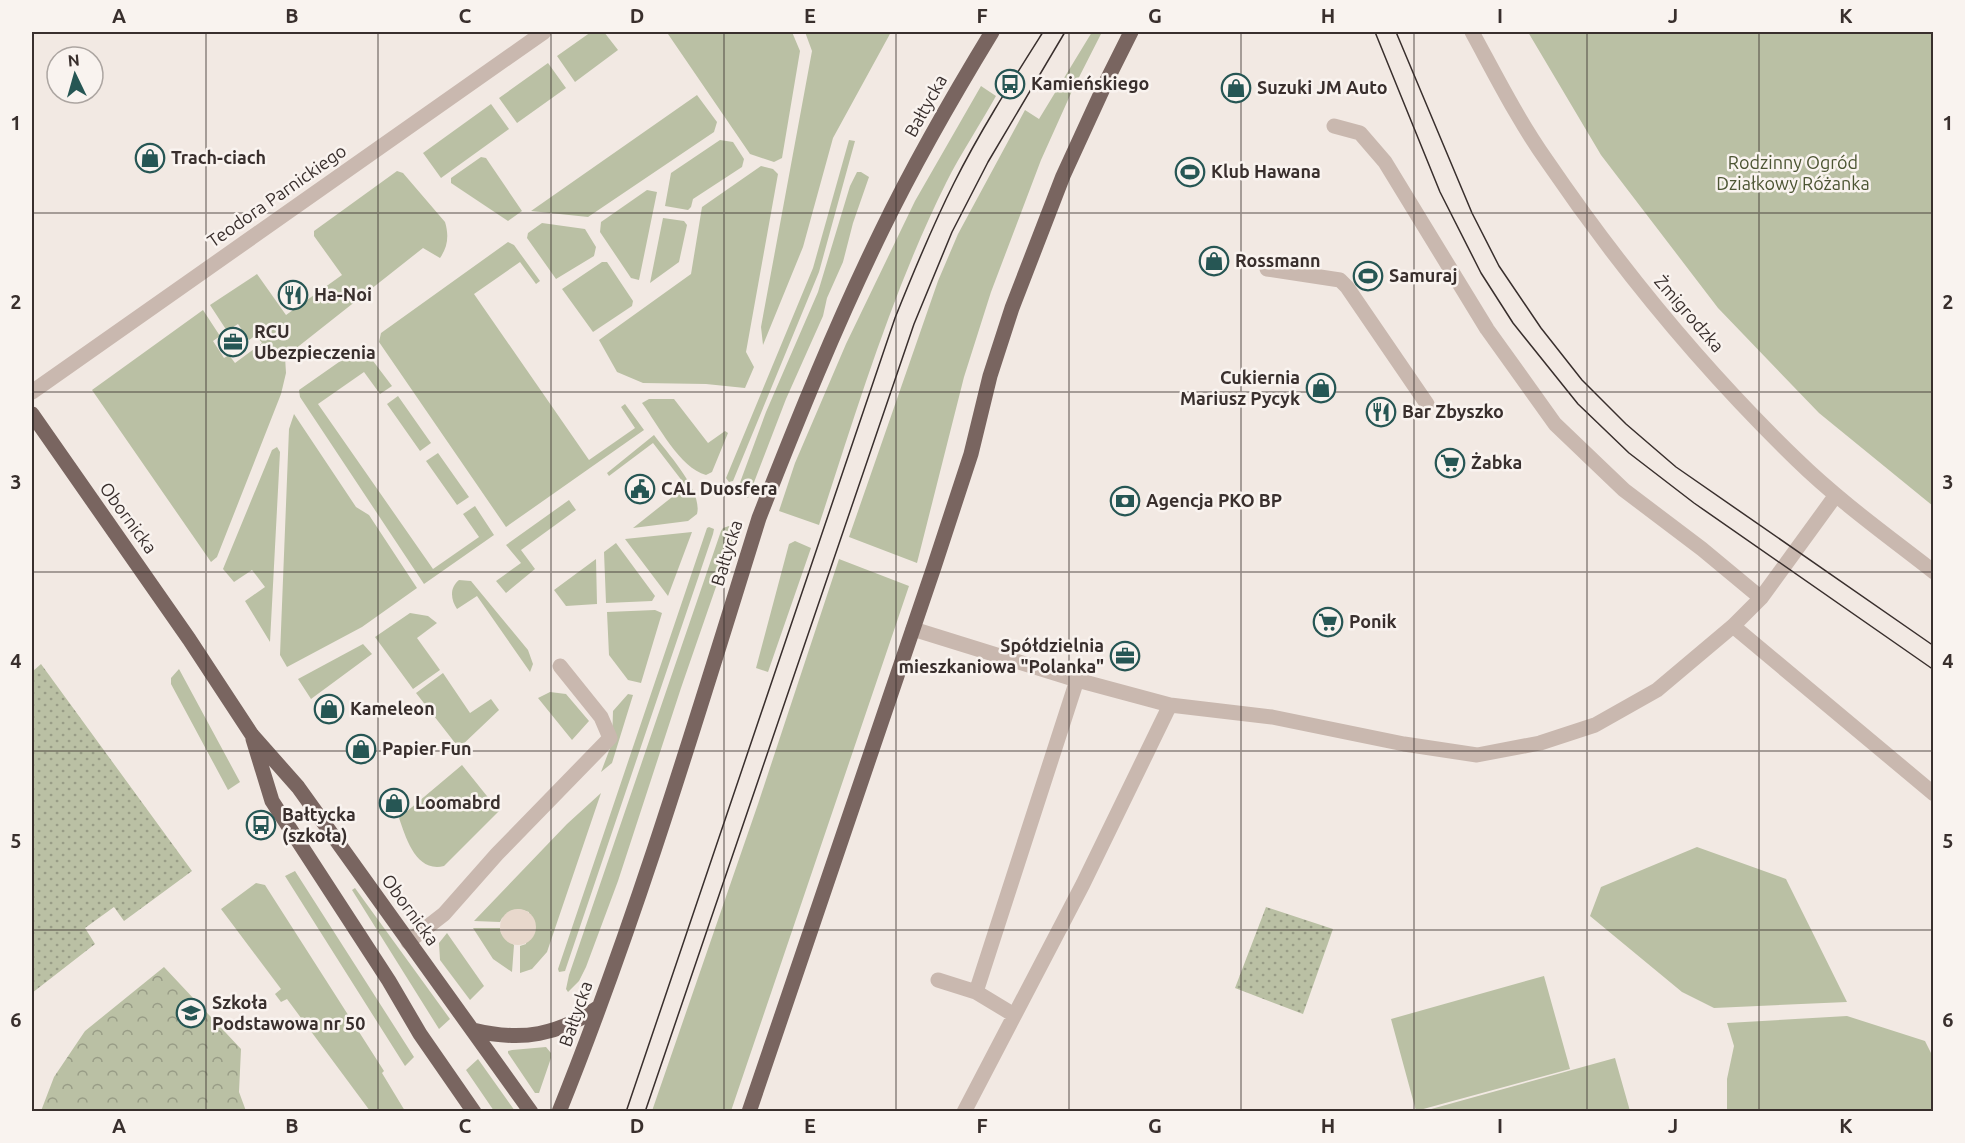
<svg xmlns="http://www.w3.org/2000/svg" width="1965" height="1143" font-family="Ubuntu,sans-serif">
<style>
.green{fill:#bac0a4}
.forest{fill:url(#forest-crowns)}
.park{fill:url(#park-dots)}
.plaza{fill:#e8d8cc}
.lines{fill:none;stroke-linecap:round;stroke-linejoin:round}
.minor{stroke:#c9b8af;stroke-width:15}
.major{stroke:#796560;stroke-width:15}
.tram{stroke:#392f2d;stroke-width:1.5}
.grid{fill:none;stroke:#392f2d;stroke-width:1.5;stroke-opacity:0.55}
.labels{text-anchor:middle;stroke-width:5;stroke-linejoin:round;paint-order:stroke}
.poi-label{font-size:18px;font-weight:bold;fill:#392f2d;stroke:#f9f3ef;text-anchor:start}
.street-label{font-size:18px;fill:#392f2d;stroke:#f9f3ef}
.park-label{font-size:18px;fill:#4c5533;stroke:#f9f3ef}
.neatline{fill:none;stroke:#392f2d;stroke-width:2}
.grid-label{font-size:20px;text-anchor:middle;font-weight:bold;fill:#392f2d}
</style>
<defs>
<pattern id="forest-crowns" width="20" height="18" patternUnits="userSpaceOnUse" patternTransform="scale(1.5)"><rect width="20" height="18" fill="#bac0a4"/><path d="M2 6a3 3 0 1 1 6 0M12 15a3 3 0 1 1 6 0" fill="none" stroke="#989c86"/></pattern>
<pattern id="park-dots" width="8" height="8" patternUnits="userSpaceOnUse" patternTransform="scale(1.5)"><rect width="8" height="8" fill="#bac0a4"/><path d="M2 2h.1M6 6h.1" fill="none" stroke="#989c86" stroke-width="1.8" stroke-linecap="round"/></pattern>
</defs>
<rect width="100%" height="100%" fill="#f2e9e3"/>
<path class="green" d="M591,32h13l14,18 -43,32 -18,-26z
M669,32h123l8,19 -18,107 -8,4 -24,-8 -82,-120z
M805,32h86l-58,106 -30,109 -40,98 -2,-18 51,-276z
M1092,32h10l-30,59 -31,69 -50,132 -27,85 -47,186 -68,-26 89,-256 20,-47 67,-124 14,9z
M1528,32h405v474l-114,-93 -101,-105 -117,-153z
M548,63l18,25 -49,35 -18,-25z
M981,86l15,10c-16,29 -35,57 -50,87 -54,109 -89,226 -127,342l-40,-14 16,-48 51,-119 69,-143z
M697,95l20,27 -3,10 -126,85 -57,-6z
M491,104l18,25 -68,49 -18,-25z
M720,140l13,2 11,17 -2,8 -49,32 -2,8 -3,3 -23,-4 6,-33z
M849,140l6,1 -36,131 -86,209 -4,1 -3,-4 87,-210z
M481,157l5,1 36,53 -14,10 -57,-38v-5z
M761,166l12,3 5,5 -32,178 8,15 -9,21 -39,-4 -63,-1 -26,-11 -18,-32 92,-66 11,-67z
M397,171l6,2 42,49c4,13 3,25 -5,36l-17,-10 -138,109 1,16 -5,21 -64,163 -6,5 -119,-172 111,-80 17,26 -7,5 11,17 5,-3 6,8 27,-20 -6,-8 -7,5 -11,-16 -11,7 -17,-26 47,-31 29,41 56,-40 -28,-39v-5z
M857,172h4l8,5 -16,46 -10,39 -16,36 -4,18 -37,83 -38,99 -10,-10 28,-76 52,-120 32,-106z
M647,190l10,2 -18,88 -8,-2 -31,-46 1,-10z
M663,218l21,3 3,4 -8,37 -29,21z
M542,223l43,6 11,18 -2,9 -38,23 -29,-41 1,-5z
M508,242l6,3 26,36 -4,3 -16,-22 -46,32 115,166 46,-32 -14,-21 4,-3 19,26 -138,97 -127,-185 2,-9z
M602,262h5l26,39 -1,5 -39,26 -31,-43z
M359,348l5,1 28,37 -12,8 -16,-22 -46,32 115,165 46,-32 -16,-23 12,-8 19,29 -70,49 -124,-187 -1,-7z
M398,396l33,47 -11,8 -33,-47z
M649,399h25l34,44 17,-12 3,2 -16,39 -6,3c-26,-7 -48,-50 -64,-72z
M294,414l62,93 13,8 48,73 -55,39 -75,40 -7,-12 9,-226z
M654,435c14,19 49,56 43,79l-9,7 -55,7 53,-42 -33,-43 -44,33 -2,-3z
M277,447l3,5 -10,190 -25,-41 20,-14 -13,-17 -18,12 -11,-13 49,-119z
M438,453l31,44 -12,8 -31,-44z
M569,500l7,10 -55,40 14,19 -29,24 -10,-12 25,-18 -15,-18z
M732,525l5,1 -56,162 -63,193 -32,86 -7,14 -11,11 -2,-3 3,-14 152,-444 2,-3z
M709,527l5,2 -1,5 -148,437 -6,1 -1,-3 149,-441z
M692,532l-24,64 -43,-57z
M795,541l16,7 -43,124 -12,-4 33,-124z
M616,543l39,53 -3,5 -46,2 -2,-51z
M596,559l1,45 -31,2 -12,-16z
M839,559l70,27 -178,525h-79l106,-307z
M459,580l12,1 57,69 5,14 -3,8 -53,-76 -20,13c-6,-9 -8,-21 2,-29z
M655,610l7,3 -21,70 -13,-3 -19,-25 -2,-43z
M410,613l18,3 9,7 -20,15 23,32 -27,19 -38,-52z
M363,644l9,10 -61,45 -13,-20z
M179,669l61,113 -12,8 -57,-106v-6z
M443,673l27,40 21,-14 8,11 -40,38 -43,-55z
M550,692l16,2 23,27 -17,19 -34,-42z
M628,694l5,1 -21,68 -11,9 11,-29 1,-32z
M462,765l37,46 -55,55c-28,7 -38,-28 -45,-48z
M601,793l-54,159 -15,17 -12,4v-27l6,-2 3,-32 -11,-3 -16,9 -2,4 -26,-1 93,-97z
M1697,847l89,32 61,123 -133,6 -32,-16 -92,-76 11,-29z
M295,871l119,186 -9,9 -120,-190z
M256,883l9,2 119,186 -2,2 23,38h-35l-83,-112 -6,3 -6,-8 6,-5 -60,-80z
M355,888l95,131 -11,10 -87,-139z
M473,928h27l1,5 13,12 -2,27 -19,-13z
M447,933l37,53 -14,14 -30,-40 -1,-17z
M1544,976l26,93 -154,42 -25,-92z
M1847,1016l78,25 8,16v54h-206v-32l7,-33 -7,-23z
M546,1047l5,6v5l-12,35h-4l-27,-40v-2l4,-1z
M1615,1058l15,53h-206z
M478,1059l37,52h-21l-28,-41z"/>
<path class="forest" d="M164,967l77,82 -2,43 7,19h-205l13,-34 31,-46z"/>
<path class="park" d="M41,664l151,207 -68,50 -10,-14 -29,21 10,16 -63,49v-321z
M1266,907l67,22 -30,85 -68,-26z"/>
<path class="plaza" d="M500 927a18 18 0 1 1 36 0a18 18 0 1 1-36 0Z"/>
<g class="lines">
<path class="minor" d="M1472,32c24,44 46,88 75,129 73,107 157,209 250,299 42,41 91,76 137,112
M1334,126l26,7 25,29 102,167 68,95 69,66 78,59 59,49
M1267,269l73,11 7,7 80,117
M32,392l512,-360
M1733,626l201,168
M913,629l164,51 93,25 102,12 132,27 73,11 63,-12 55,-18 62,-35 76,-64 28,-28 75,-103
M408,942l36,-28 53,-60 113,-116 -9,-21 -41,-51
M938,980l38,12 38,23
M976,992l101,-312
M964,1112l119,-228 87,-179"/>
<path class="major" d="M32,414l157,225 63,96 46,52 233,325
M253,739l19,62 117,180 31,53 54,78
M473,1030c49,12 85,5 126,-23
M559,1112c78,-194 138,-395 200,-594 38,-97 77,-194 123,-288 33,-68 71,-134 110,-198
M749,1112l185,-545 37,-113 19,-78 22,-68 51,-132 44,-96 24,-48"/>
<path class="tram" d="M1375,32l65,160 41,81 32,50 65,81 51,49 65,50 240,167
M1396,32l76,181 27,53 42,62 41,52 44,44 50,43 258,179
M626,1112l269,-794c18,-45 37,-91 59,-135 26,-52 58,-102 89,-151
M645,1112l269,-788 38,-92 36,-70 77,-130"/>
</g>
<path class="grid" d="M206,32v1080M378,32v1080M551,32v1080M724,32v1080M896,32v1080M1069,32v1080M1241,32v1080M1414,32v1080M1587,32v1080M1759,32v1080M32,213h1902M32,392h1902M32,572h1902M32,751h1902M32,930h1902"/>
<defs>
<g id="bus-ring" transform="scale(1.5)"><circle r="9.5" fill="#f9f3ef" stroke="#265654" stroke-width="1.5"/><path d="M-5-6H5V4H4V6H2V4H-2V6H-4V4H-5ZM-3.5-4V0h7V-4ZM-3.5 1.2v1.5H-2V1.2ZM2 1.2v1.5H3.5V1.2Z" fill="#265654"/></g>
<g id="shop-ring" transform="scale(1.5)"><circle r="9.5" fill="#f9f3ef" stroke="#265654" stroke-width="1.5"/><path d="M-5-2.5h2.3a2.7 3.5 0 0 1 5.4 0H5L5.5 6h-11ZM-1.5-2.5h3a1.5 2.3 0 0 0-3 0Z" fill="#265654"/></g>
<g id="stadium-ring" transform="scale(1.5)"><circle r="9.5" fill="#f9f3ef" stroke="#265654" stroke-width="1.5"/><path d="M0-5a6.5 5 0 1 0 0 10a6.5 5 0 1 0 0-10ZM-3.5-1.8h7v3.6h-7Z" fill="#265654"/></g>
<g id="restaurant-ring" transform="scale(1.5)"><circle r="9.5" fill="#f9f3ef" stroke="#265654" stroke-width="1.5"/><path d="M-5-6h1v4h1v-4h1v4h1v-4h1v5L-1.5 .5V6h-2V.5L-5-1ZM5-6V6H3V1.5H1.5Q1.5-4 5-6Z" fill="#265654"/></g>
<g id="office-ring" transform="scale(1.5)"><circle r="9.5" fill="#f9f3ef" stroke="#265654" stroke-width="1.5"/><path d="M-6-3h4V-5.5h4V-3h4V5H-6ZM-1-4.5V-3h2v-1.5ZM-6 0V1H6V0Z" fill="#265654"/></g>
<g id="supermarket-ring" transform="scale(1.5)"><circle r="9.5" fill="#f9f3ef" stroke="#265654" stroke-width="1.5"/><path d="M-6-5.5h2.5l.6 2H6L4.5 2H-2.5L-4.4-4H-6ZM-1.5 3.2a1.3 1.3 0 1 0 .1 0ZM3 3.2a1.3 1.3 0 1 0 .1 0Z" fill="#265654"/></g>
<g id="civic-ring" transform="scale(1.5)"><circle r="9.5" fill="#f9f3ef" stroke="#265654" stroke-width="1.5"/><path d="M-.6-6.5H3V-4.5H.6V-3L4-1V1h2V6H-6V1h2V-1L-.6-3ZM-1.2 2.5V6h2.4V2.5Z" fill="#265654"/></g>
<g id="bank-ring" transform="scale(1.5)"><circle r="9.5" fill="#f9f3ef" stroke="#265654" stroke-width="1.5"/><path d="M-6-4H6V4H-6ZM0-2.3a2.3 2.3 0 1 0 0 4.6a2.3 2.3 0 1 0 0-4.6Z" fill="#265654"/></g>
<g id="school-ring" transform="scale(1.5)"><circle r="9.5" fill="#f9f3ef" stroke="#265654" stroke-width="1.5"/><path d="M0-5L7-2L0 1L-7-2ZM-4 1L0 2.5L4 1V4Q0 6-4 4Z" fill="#265654"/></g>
</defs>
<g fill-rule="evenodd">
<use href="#bus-ring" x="1010" y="84"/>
<use href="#shop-ring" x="1236" y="88"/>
<use href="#shop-ring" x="150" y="158"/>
<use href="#stadium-ring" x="1190" y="172"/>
<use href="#shop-ring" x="1214" y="261"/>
<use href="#stadium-ring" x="1368" y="276"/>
<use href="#restaurant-ring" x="293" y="295"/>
<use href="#office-ring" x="233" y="342"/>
<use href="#shop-ring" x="1321" y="388"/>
<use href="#restaurant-ring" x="1381" y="412"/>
<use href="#supermarket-ring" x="1450" y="463"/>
<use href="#civic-ring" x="640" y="489"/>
<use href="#bank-ring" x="1125" y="501"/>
<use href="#supermarket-ring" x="1328" y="622"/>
<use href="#office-ring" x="1125" y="656"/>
<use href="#shop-ring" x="329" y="709"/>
<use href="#shop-ring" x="361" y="749"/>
<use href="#shop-ring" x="394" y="803"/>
<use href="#bus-ring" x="261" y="825"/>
<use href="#school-ring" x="191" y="1013"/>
</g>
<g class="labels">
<g class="poi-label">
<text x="1031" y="90">Kamieńskiego</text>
<text x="1257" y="94">Suzuki JM Auto</text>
<text x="171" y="164">Trach-ciach</text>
<text x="1211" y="178">Klub Hawana</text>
<text x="1235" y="267">Rossmann</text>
<text x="1389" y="282">Samuraj</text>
<text x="314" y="301">Ha-Noi</text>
<text x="254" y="338">RCU<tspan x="254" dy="21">Ubezpieczenia</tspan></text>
<text x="1300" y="384" text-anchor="end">Cukiernia<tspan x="1300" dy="21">Mariusz Pycyk</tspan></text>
<text x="1402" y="418">Bar Zbyszko</text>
<text x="1471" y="469">Żabka</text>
<text x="661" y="495">CAL Duosfera</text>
<text x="1146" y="507">Agencja PKO BP</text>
<text x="1349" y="628">Ponik</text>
<text x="1104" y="652" text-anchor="end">Spółdzielnia<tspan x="1104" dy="21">mieszkaniowa "Polanka"</tspan></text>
<text x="350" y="715">Kameleon</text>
<text x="382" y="755">Papier Fun</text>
<text x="415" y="809">Loomabrd</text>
<text x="282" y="821">Bałtycka<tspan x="282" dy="21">(szkoła)</tspan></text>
<text x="212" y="1009">Szkoła<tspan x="212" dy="21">Podstawowa nr 50</tspan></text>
</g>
<g class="street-label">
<text transform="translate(926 106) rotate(-61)" y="6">Bałtycka</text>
<text transform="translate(277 196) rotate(-35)" y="6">Teodora Parnickiego</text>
<text transform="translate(1689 314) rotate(49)" y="6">Żmigrodzka</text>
<text transform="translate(128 518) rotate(54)" y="6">Obornicka</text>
<text transform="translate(727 553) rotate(-73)" y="6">Bałtycka</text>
<text transform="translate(410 910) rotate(54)" y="6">Obornicka</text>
<text transform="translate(576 1014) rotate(-71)" y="6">Bałtycka</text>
</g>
<g class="park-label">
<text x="1793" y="169">Rodzinny Ogród<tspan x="1793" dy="21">Działkowy Różanka</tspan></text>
</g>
</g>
<rect width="1965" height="1143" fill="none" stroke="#f9f3ef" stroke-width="66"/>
<g transform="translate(75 75) rotate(355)"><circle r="28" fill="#f9f3ef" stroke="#aca5a1" stroke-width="1.5"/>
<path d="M0-4.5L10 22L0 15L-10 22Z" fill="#265654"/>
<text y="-9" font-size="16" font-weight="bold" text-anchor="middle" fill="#392f2d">N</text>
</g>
<rect x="33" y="33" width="1899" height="1077" class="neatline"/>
<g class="grid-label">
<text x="119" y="23">A</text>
<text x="292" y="23">B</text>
<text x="465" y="23">C</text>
<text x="637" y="23">D</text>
<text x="810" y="23">E</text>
<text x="982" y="23">F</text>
<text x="1155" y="23">G</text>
<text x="1328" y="23">H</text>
<text x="1500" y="23">I</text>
<text x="1673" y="23">J</text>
<text x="1846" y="23">K</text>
<text x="16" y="130">1</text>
<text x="1948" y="130">1</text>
<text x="16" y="309">2</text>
<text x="1948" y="309">2</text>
<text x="16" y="489">3</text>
<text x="1948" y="489">3</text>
<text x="16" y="668">4</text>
<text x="1948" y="668">4</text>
<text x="16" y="848">5</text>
<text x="1948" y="848">5</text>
<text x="16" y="1027">6</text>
<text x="1948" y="1027">6</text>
<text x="119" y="1133">A</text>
<text x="292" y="1133">B</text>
<text x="465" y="1133">C</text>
<text x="637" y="1133">D</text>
<text x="810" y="1133">E</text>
<text x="982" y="1133">F</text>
<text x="1155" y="1133">G</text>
<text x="1328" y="1133">H</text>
<text x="1500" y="1133">I</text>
<text x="1673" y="1133">J</text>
<text x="1846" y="1133">K</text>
</g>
</svg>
